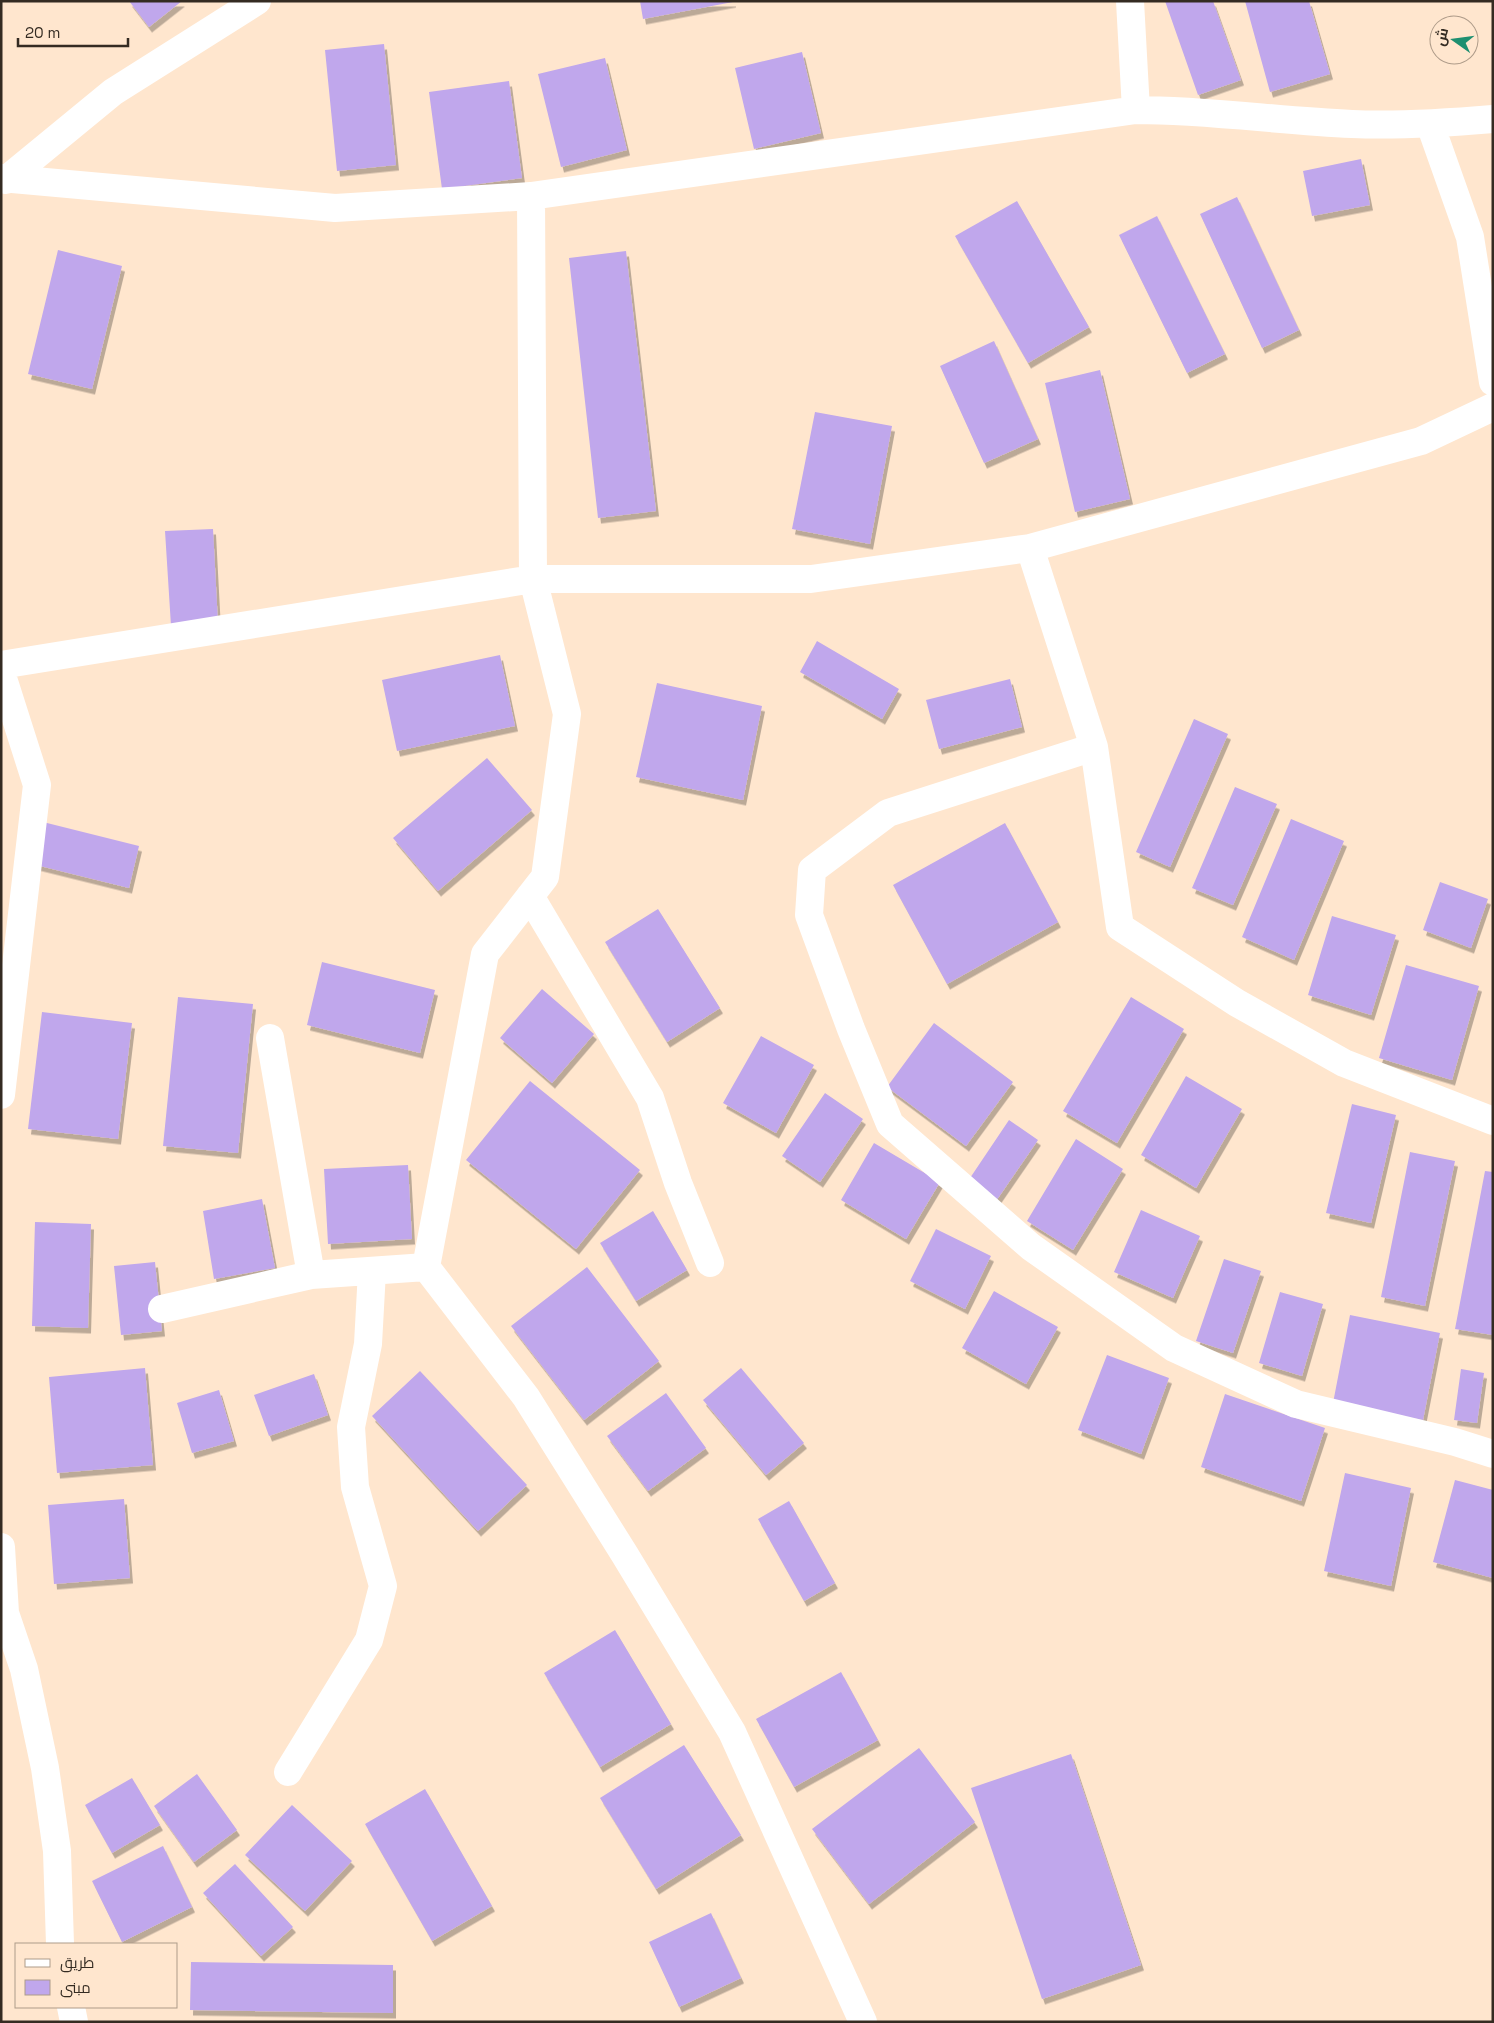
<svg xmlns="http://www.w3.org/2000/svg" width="1494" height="2023" font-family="'Space Grotesk',Cairo,sans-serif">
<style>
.building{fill:#c0a7ec;filter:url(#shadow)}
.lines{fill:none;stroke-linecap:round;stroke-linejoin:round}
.street{stroke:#fff;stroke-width:28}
</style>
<defs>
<filter id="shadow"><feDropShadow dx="3" dy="5.5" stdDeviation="0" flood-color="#0004"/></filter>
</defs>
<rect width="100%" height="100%" fill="#ffe6ce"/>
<path class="building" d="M129,1h53l-33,26z
M640,1h93v1l-90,17z
M1165,1h48l28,79 -43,15z
M1245,1h64l21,73 -60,18z
M384,44l12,121 -59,6 -12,-121z
M802,52l19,81 -67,16 -19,-81z
M605,58l22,92 -66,17 -23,-93z
M509,81l13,97 -80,11 -13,-97z
M1361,159l9,46 -58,11 -9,-45z
M1237,197l62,133 -37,18 -62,-134z
M1017,201l72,126 -61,36 -73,-127z
M1157,216l68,138 -38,19 -68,-138z
M58,250l64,16 -30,123 -64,-15z
M626,251l30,260 -58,7 -29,-260z
M994,341l44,98 -54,24 -44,-97z
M1100,370l30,129 -55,13 -30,-129z
M815,412l77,14 -22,118 -78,-15z
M213,529l5,95 -47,2 -6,-95z
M817,641l82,48 -17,30 -82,-47z
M500,655l15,71 -118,25 -15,-71z
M1010,679l12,48 -83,22 -13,-49z
M657,683l105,23 -19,94 -107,-23z
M1194,719l34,15 -58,133 -34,-15z
M487,758l45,52 -94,81 -45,-53z
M1235,787l42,17 -44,101 -41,-17z
M1291,819l53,22 -50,119 -52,-23z
M39,821l100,25 -10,42 -101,-25z
M1005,823l53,99 -111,62 -54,-99z
M1440,882l48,17 -17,49 -48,-18z
M658,909l62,99 -53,34 -62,-100z
M1332,916l64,19 -25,80 -63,-20z
M322,962l113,28 -15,63 -113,-28z
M1406,965l73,21 -27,94 -73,-22z
M542,989l52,45 -42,49 -52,-45z
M178,997l75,7 -15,149 -75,-7z
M1131,997l53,32 -67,114 -54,-32z
M42,1012l90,11 -14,116 -90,-10z
M934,1023l79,59 -47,64 -79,-59z
M761,1036l53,29 -38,68 -53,-30z
M1186,1076l56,33 -46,79 -55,-33z
M530,1081l110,89 -64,79 -110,-89z
M825,1093l38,26 -43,63 -38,-26z
M1352,1104l44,11 -25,108 -45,-10z
M1009,1120l29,20 -42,61 -28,-20z
M1076,1139l47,30 -50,81 -46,-29z
M874,1143l66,39 -34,57 -65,-39z
M1410,1152l45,9 -30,145 -44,-9z
M408,1165l4,74 -84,5 -4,-75z
M1485,1171l8,1v163l-38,-6z
M262,1199l13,69 -61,11 -11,-68z
M1141,1210l59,26 -27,62 -59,-26z
M653,1211l34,59 -51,31 -36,-58z
M35,1222l56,2 -3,104 -56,-2z
M936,1229l55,27 -26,53 -55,-28z
M1224,1259l37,12 -28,82 -37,-12z
M155,1262l7,69 -41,4 -7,-69z
M587,1267l72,94 -75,59 -73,-94z
M994,1291l64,36 -32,57 -64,-36z
M1280,1292l43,12 -21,72 -43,-13z
M1350,1315l90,18 -17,87 -90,-17z
M1107,1355l62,23 -28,76 -63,-24z
M145,1368l8,97 -96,8 -8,-96z
M741,1368l63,75 -38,32 -63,-75z
M1461,1369l23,4 -7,50 -23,-3z
M420,1371l107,114 -49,46 -106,-115z
M314,1374l14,41 -59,21 -15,-41z
M219,1390l15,51 -42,12 -15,-50z
M666,1393l40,55 -58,43 -41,-55z
M1225,1394l100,34 -24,73 -100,-34z
M1345,1473l66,15 -20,98 -67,-15z
M1455,1480l38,10v88l-60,-16z
M124,1499l6,79 -76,6 -6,-79z
M789,1501l46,82 -31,18 -46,-82z
M615,1630l56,94 -71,43 -56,-94z
M841,1672l37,68 -84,47 -38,-68z
M684,1745l57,90 -85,54 -56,-91z
M919,1748l56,74 -106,82 -57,-75z
M1071,1754l70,211 -99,34 -71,-211z
M197,1774l40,56 -43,32 -40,-56z
M132,1778l28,47 -48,28 -27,-48z
M425,1789l67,117 -60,35 -67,-117z
M292,1805l60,56 -47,50 -60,-56z
M163,1846l29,61 -70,35 -30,-61z
M235,1864l58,63 -32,29 -58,-63z
M711,1913l30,65 -62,29 -30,-65z
M191,1962l202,3v48l-203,-3z"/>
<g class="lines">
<path class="street" d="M1130,1l6,109c73,0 144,11 216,14 47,2 94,-1 141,-5
M1430,124l40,113 23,145
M1,178l334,30 196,-12 605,-86
M6,180l107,-88 144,-91
M531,196l2,383 34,135 -22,163 -60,77 -59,313 100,130 99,158 107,177 131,290
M1030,548l64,199 26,180 117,76 107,60 149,58
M1,665l532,-86h278l219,-31 391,-107 72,-34
M1,672l36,113 -36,310
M1094,747l-206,66 -76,57 -3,45 42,114 39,95 141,123 143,101 122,56 159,38 38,12
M530,896l120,202 28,85 32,80
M270,1038l41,237
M162,1309l149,-34 115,-8
M1,1547l4,66 19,56 21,99 12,83 3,93
M288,1772l81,-132 14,-54 -28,-99 -4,-60 17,-83 4,-73
M71,2007l3,15"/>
</g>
<rect width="1494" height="2023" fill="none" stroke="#342b22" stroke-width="5"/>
<rect x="15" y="1943" width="162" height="65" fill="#ffe6ce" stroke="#ae9b89"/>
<rect x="25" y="1959" width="25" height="8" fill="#ffffff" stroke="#ae9b89"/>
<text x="60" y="1968" font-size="15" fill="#342b22">طريق</text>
<rect x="25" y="1980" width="25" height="15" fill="#c0a7ec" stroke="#ae9b89"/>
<text x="60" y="1993" font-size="15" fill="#342b22">مبنى</text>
<g transform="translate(1454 40) rotate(284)"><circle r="24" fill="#ffe6ce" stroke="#ae9b89"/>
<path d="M0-4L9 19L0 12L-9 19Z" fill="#1e8f70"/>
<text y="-8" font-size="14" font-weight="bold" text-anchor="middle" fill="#342b22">ش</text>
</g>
<path d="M18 38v8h110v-8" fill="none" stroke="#342b22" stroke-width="2.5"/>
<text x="25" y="38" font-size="15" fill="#342b22" stroke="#ffe6ce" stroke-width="4" paint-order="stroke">20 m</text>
</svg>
